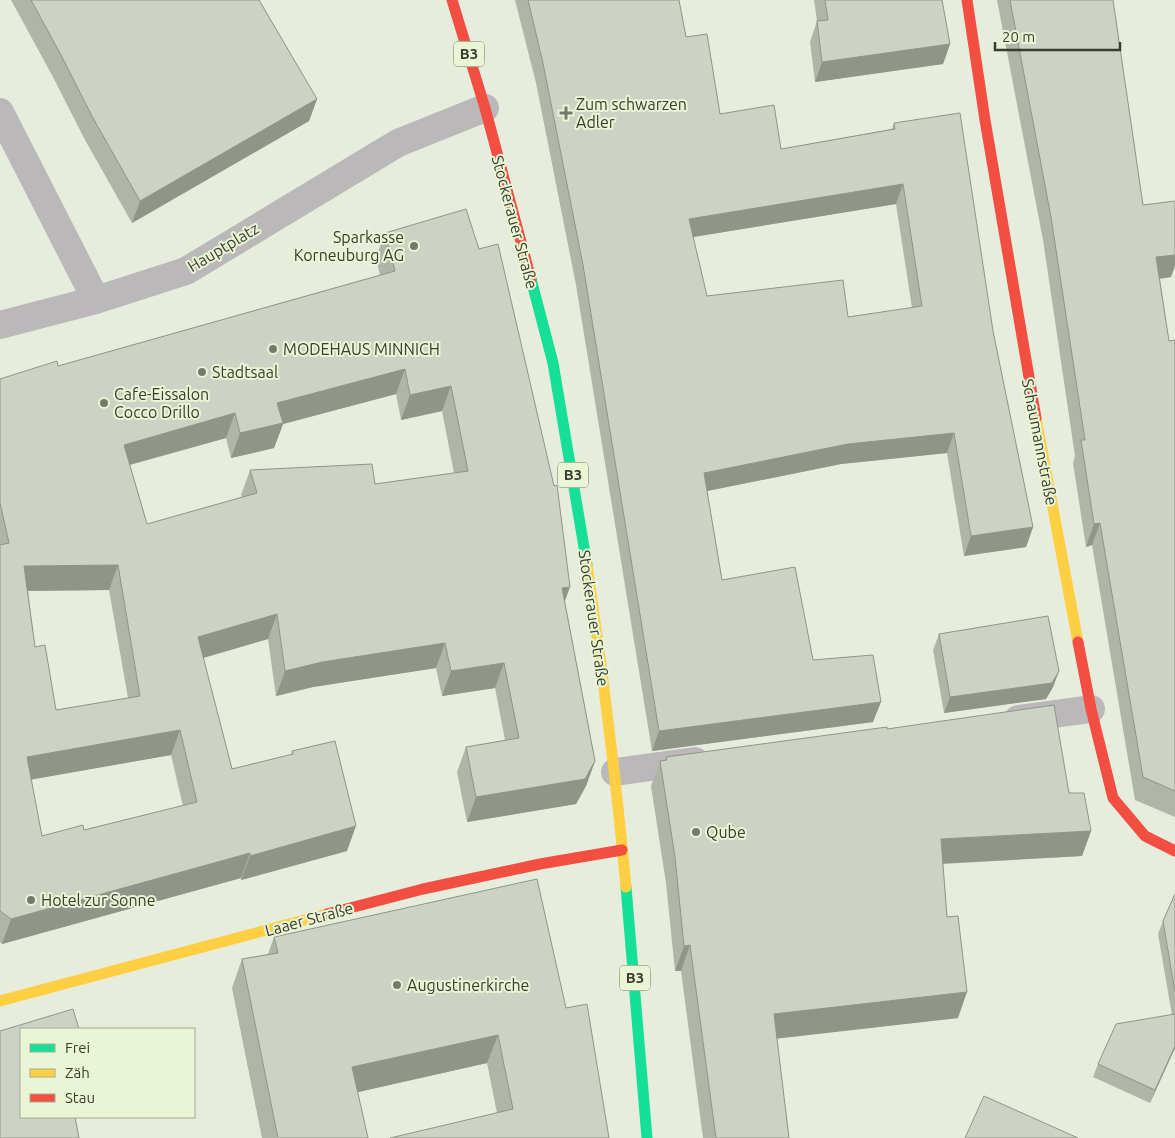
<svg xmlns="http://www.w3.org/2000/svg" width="1175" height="1138" font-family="Ubuntu,sans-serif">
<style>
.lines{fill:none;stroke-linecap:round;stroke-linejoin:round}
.street{stroke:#bab8b9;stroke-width:28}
.fast{stroke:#16e098;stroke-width:11}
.slow{stroke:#ffcf43;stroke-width:11}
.jam{stroke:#f24e42;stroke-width:11}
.wall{fill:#b0b5a9;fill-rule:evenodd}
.shaded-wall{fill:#909489}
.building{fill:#cdd3c4;stroke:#909489;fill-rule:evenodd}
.poi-dot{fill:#757b6c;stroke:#e9f5d4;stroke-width:2}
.labels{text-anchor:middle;stroke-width:4;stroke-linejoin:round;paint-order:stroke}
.shield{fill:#e9f5d4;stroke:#6d7461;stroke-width:1}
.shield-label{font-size:15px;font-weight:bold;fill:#383d30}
.poi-label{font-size:16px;fill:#383d30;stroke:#e9f5d4;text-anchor:start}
.street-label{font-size:16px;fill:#383d30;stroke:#e9f5d4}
</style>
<rect width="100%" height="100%" fill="#e7eddc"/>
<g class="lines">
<path class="street" d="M0,112l96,188
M0,325l96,-25 90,-29 212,-128 87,-35
M1018,719l73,-10
M615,772l80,-11"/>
<path class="fast" d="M531,279l22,84 34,202
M626,887l21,251"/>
<path class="slow" d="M1036,418l42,224
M587,565c16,107 29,214 39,322
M0,1001l327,-87"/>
<path class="jam" d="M452,0l33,108 46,171
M967,0l18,120 51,298
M1078,642l13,67 22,89 32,38 30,15
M327,914l96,-25 117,-25 82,-14"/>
</g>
<path class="wall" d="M11,0h248l58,99 -8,22 -177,102 -47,-83 -32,-63z
M515,0h164l7,37 34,77 61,35 111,-20 2,-6 99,208 40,196 -7,20 -62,9 -17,-103 -106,11 -134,27 15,89 91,80 60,62 -221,29 -76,-466 -40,-202zM896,204l16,104 -64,9 -141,-21 -14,-59z
M814,0h128l8,44 -7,20 -128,18 -5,-40 7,-21z
M997,0h116l30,205 28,72 -11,2 9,62 6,-1v477l-40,-17 -43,-255 -6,2 -13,-84 2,-7 -32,-216z
M385,233l180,369 30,159 -9,25 -10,18 -109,18 -10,-50 9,-25 39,-7 -10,-52 -53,8 -6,-28 -123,19 -37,9 -8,-57 -65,19 29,111 59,-14 1,-4 55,100 -106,29v-2l-239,66 -2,-2v-563l58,-13 322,-91 -4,-17zM396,394l5,26 41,-9 12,62 -79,11 -125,-14 -9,25 1,2 -95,27 -17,-59 96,-27 5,20 43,-10 9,-24zM109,590l19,108 -72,12 -21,-63 -7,-56zM171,755l12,51 -99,24 -42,6 -11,-57z
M939,634l120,37 -6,16 -7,12 -102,14 -11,-63z
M887,729l182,64 22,38 -9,25 -139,8 4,53 11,101 -181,20 12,100h-86l-22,-167h-6l-9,-88 -15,-97 9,-25 5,-1 1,-3z
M1175,894v154l-25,55 -57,-26 5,-13 74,-49 -14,-81 5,-13z
M274,937l292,71 43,130 -112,-25 -10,-50 -130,29 11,46h-106l-30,-150 10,-29 26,-5z"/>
<path class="shaded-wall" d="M950,44l-7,20 -128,18 7,-20z
M317,99l-8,22 -177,102 8,-22z
M903,184l-7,20 -215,35 8,-20z
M1175,238v28l-4,11 -23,3 8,-23z
M405,369l-9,25 -113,30 -9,24 -43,10 9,-25 37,-30z
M451,386l-9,25 -41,9 9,-25z
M235,413l-9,25 -112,31 10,-24z
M954,433l-7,20 -106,11 -144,29 7,-20 144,-29z
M1100,523l-8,22 -6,2 8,-23z
M1033,527l-7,20 -62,9 7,-20z
M118,565l-9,25 -94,1 9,-25z
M570,587l-9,25 1,-24z
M277,614l-9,25 -79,23 9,-25z
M445,643l-9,25 -123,19 -37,9 9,-25 37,-9z
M504,663l-9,25 -53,8 9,-25z
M1059,671l-6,16 -7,12 -102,14 6,-16z
M881,702l-8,20 -221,29 7,-20z
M180,730l-9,25 -153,27 9,-25z
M595,761l-9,25 -10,18 -109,18 9,-25z
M356,826l-9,25 -106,29 9,-24z
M1091,831l-9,25 -150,8 9,-25z
M250,853l-9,25 -239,66 9,-25z
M690,945l-9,26h-6l9,-25z
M967,992l-9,26 -193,22 9,-26z
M498,1035l-11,28 -146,33 11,-29z
M1175,1046v2l-25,55 5,-13z"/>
<path class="building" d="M31,0h228l58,99 -177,102 -47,-83 -32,-63z
M528,0h151l7,37 21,-3 13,80 54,-9 7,44 114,-20 -1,-6 66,-10 33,218 40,196 -62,9 -17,-103 -106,11 -144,29 18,107 73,-13 18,93 60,-5 8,47 -222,29 -76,-466 -40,-202zM903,184l19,122 -74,11 -5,-37 -136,16 -18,-77z
M825,0h117l8,44 -128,18 -5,-41 11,-1z
M1010,0h103l30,205 32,-4v54l-19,2 13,84 6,-1v451l-32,-14 -43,-254 -6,1 -13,-84h4l-34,-223z
M466,209l13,40 19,-5 56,242 3,-1 13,102 -8,1 33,173 -10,18 -109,18 -10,-50 53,-9 -15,-75 -53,8 -6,-28 -123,19 -37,9 -8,-57 -79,23 34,132 61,-15 -1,-3 43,-10 21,85 -106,30v-3l-239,66 -11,-8v-366l9,-2 -9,-40v-124l57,-18 1,5 337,-95 -10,-38zM405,369l5,26 41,-9 17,85 -93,13 -3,-20 -122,6 7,23 -110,31 -23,-79 111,-32 5,20 43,-10 -6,-20zM118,565l22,131 -84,14 -11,-65 -10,2 -11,-81zM180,730l17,72 -113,28 -1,-5 -41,11 -15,-79z
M1048,616l11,55 -7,12 -102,14 -11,-63z
M1054,705l15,88h15l7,38 -150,8 6,78 11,-1 9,76 -193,22 15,124h-73l-26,-193 -6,1 -9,-89 -15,-96 7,-1 -1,-3 221,-30v2z
M537,879l29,129 21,-4 22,134h-219l123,-29 -15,-74 -146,32 16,71h-90l-36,-179 36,-6 -4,-16z
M1175,894v98l-12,-71z
M73,1009l6,20h-58v88h54l4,21h-79v-107z
M1175,1014v32l-20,44 -57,-26 18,-40z
M984,1096l94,42h-113z"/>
<g class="poi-dot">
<path d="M563.5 105.5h5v5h5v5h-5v5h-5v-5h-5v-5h5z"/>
<circle cx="414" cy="246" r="5"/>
<circle cx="273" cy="349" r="5"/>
<circle cx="202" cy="372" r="5"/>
<circle cx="104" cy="403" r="5"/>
<circle cx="696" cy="832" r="5"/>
<circle cx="31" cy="900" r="5"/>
<circle cx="397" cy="985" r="5"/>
</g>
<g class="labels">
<g class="shield">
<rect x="454" y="41.5" width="30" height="25" rx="4"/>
<rect x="558" y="462.5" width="30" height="25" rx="4"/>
<rect x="620" y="965.5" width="30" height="25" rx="4"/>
</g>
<g class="shield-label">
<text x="469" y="59">B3</text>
<text x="573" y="480">B3</text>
<text x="635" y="983">B3</text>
</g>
<g class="poi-label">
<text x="576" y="110">Zum schwarzen<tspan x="576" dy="18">Adler</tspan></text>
<text x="404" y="243" text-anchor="end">Sparkasse<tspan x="404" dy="18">Korneuburg AG</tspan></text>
<text x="283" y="355">MODEHAUS MINNICH</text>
<text x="212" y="378">Stadtsaal</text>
<text x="114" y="400">Cafe-Eissalon<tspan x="114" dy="18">Cocco Drillo</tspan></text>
<text x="706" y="838">Qube</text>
<text x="41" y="906">Hotel zur Sonne</text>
<text x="407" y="991">Augustinerkirche</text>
</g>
<g class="street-label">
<text transform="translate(515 222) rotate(75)" y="6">Stockerauer Straße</text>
<text transform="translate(223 247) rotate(-31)" y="6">Hauptplatz</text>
<text transform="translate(1040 442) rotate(79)" y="6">Schaumannstraße</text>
<text transform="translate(594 618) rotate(82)" y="6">Stockerauer Straße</text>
<text transform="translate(309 919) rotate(-15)" y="6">Laaer Straße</text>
</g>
</g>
<rect x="20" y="1028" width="175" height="90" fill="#e9f5d4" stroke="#a2ab92"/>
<rect x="30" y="1044" width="25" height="8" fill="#16e098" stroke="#a2ab92"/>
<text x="65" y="1053" font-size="15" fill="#383d30">Frei</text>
<rect x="30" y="1069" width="25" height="8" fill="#ffcf43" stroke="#a2ab92"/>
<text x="65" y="1078" font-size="15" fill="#383d30">Zäh</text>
<rect x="30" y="1094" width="25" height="8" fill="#f24e42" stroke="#a2ab92"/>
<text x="65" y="1103" font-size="15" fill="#383d30">Stau</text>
<path d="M995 42v8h125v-8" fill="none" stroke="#383d30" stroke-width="2.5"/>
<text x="1002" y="42" font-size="15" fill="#383d30" stroke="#e9f5d4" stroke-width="4" paint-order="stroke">20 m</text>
</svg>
